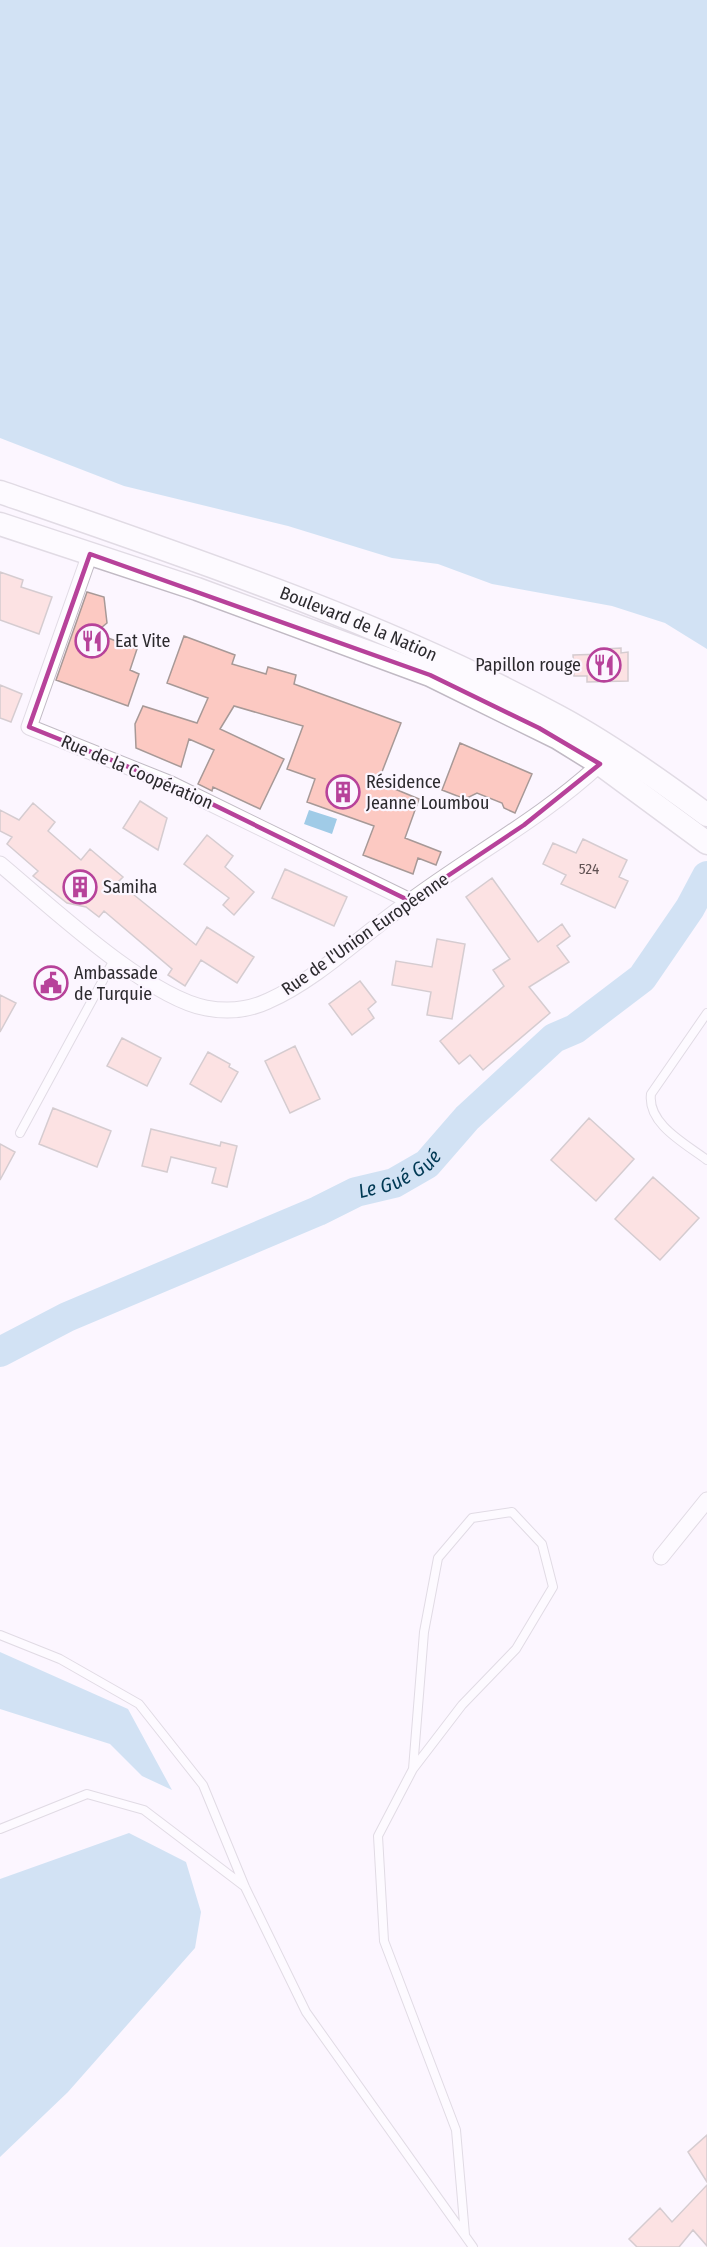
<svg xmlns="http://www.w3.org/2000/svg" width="707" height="2247" font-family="'Fira Sans Condensed',sans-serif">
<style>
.water{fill:#a0cbe7}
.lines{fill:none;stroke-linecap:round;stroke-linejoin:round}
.river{stroke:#a0cbe7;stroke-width:30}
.building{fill:#fcc9c2;stroke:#a79997;stroke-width:1.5}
.service-casing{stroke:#c1bac4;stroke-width:10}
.minor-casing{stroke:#c1bac4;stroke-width:17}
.primary-casing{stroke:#c1bac4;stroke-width:25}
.service{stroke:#fff;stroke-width:8}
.minor{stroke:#fff;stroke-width:15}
.primary{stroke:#fff;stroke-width:22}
.marked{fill:none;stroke:#b7429a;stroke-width:4.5;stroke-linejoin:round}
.labels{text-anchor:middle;stroke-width:4.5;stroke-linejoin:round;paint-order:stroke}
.number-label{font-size:15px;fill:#605253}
.street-label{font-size:18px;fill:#2c2a2e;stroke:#fcf6ff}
.poi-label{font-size:18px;fill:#2c2a2e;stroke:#fcf6ff;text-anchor:start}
.water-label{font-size:20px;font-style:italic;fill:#003954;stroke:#fcf6ff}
</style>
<rect width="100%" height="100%" fill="#fcf6ff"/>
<path class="water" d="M0,0h707v649l-42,-26 -53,-17 -120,-22 -54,-20 -46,-6 -104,-32 -164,-40 -124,-48z
M309,810l28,9 -5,15 -28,-10z
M0,1652l128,57 44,81 -30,-14 -32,-32 -110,-35z
M129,1833l57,29 15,50 -6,36 -127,144 -68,65v-278z"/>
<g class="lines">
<path class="river" id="s1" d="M0,1352l67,-35 251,-106 38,-19 38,-9 33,-19 40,-46 87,-80 21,-9 67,-51 48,-70 17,-32"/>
</g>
<path class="building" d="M0,572l23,8 -2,7 31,10 -13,37 -39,-14z
M87,592l17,5 3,26 -12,10 42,16 -7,21 9,4 -11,32 -72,-26z
M184,636l51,19 -3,9 34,10 2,-7 28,8 -2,9 107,39 -23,59 41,17 -14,39 36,14 -5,13 -18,-7 -5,16 -50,-19 11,-29 -67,-24 8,-23 -28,-10 16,-43 -69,-20 -14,23 64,30 -24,50 -47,-22 -1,4 -14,-7 16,-34 -25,-11 -8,28 -45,-19 -1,-24 8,-18 54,17 11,-25 -41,-15z
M621,648v5l7,-1v29l-41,1v-6h-13l-1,-21 31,-1v-5z
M0,685l22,9 -11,28 -11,-4z
M460,743l72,31 -17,39 -11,-5 -2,-5 -25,-10 -12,6 -23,-9z
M140,801l27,17 -9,32 -35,-22z
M33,803l22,19 -7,9 33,29 9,-11 33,28 -5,5 78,63 11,-18 47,30 -17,26 -36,-23 -16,26 -17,-11 4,-6 -68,-58 -5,6 -13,-10 -19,-4 -34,-27 5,-5 -31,-27 5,-7 -12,-6v-21l19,10z
M207,835l26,21 -8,11 29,25 -20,23 -11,-10 6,-7 -45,-34z
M583,839l44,21 -8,17 9,4 -13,27 -54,-24 5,-9 -23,-11 10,-21 23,10z
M285,869l62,28 -13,29 -62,-28z
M492,878l46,64 24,-18 8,12 -13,10 12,16 -40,25 21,26 -67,57 -13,-15 -11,9 -19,-23 64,-55 -11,-16 17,-11 -44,-62z
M437,939l28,5 -13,75 -25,-4 4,-23 -39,-7 4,-24 36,6z
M360,981l16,21 -8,7 6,9 -22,17 -23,-31z
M0,995l16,8 -16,29z
M122,1038l39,20 -14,28 -40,-20z
M295,1046l25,53 -30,14 -25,-52z
M208,1052l22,12 -1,3 9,5 -17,30 -31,-18z
M53,1108l58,23 -14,36 -58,-23z
M589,1118l45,41 -38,42 -45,-41z
M151,1129l69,17 1,-4 16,4 -10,41 -15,-4 4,-15 -45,-11 -4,15 -25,-6z
M0,1144l15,8 -15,28z
M653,1177l46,41 -39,42 -45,-41z
M707,2135v47l-19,-30z
M707,2185v61l-14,-16 -14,17h-42l-8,-8 31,-31 12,14z"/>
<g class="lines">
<g class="service-casing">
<path id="service" d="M707,1013l-56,81c-4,30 35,50 56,66
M20,1133l95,-175
M0,1635l60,24 79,45 64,81 42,102 61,125 167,235
M413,1769l11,-137 14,-74 34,-40 40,-6 30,32 11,43 -37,62 -54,56 -49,64 -35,67 6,105 72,189 9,105
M0,1829l87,-35 57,16 100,76"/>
</g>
<g class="minor-casing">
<path id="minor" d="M90,554l-61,173 142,57 239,117
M0,864c49,41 147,133 206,144 21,4 43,2 62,-7 50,-22 96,-68 141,-99 63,-47 133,-84 191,-138
M661,1557l46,-57"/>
</g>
<g class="primary-casing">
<g id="primary">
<path id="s2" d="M0,492c185,64 387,131 559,225 52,28 101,63 148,98"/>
<path d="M0,524l197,65 233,86 128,63 42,26 107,79"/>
</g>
</g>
<use href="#service" class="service"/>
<use href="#minor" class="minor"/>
<use href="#primary" class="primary"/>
</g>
<path d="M0 0H707V2247H0ZM90,554l340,121 109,53 61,36 -76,61 -114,76 -239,-117 -142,-57z" fill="#fcf6ff" fill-opacity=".55" fill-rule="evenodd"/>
<path class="marked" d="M90,554l340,121 109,53 61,36 -76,61 -114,76 -239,-117 -142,-57z"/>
<defs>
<g id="restaurant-ring" transform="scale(1.725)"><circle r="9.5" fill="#fcf6ff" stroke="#b7429a" stroke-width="1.5"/><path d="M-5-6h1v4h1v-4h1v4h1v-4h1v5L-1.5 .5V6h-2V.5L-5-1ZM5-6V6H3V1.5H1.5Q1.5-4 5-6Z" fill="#b7429a"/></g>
<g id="building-ring" transform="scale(1.725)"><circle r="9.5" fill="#fcf6ff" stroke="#b7429a" stroke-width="1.5"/><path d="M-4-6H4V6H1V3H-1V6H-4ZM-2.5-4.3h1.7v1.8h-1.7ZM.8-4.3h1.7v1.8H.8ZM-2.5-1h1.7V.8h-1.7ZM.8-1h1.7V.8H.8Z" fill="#b7429a"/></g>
<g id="civic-ring" transform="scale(1.725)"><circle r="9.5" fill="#fcf6ff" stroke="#b7429a" stroke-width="1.5"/><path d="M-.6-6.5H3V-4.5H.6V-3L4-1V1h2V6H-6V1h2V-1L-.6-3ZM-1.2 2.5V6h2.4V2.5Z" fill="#b7429a"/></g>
</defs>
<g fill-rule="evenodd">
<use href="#restaurant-ring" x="92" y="641"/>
<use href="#restaurant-ring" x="604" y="665"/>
<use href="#building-ring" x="343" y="792"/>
<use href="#building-ring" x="80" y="887"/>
<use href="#civic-ring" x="51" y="983"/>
</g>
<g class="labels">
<g class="number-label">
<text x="589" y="874">524</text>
</g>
<g class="street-label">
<text dy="6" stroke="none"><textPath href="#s2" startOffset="382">Boulevard de la Nation</textPath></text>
<text transform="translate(137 772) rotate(23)" y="6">Rue de la Coopération</text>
<text transform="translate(365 934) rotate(-35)" y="6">Rue de l'Union Européenne</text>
</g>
<g class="poi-label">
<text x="115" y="647">Eat Vite</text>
<text x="581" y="671" text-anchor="end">Papillon rouge</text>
<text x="366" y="788">Résidence<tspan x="366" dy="21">Jeanne Loumbou</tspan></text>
<text x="103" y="893">Samiha</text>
<text x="74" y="979">Ambassade<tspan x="74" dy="21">de Turquie</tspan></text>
</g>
<g class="water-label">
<text dy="7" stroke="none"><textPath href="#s1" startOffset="438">Le Gué Gué</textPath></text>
</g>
</g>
</svg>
